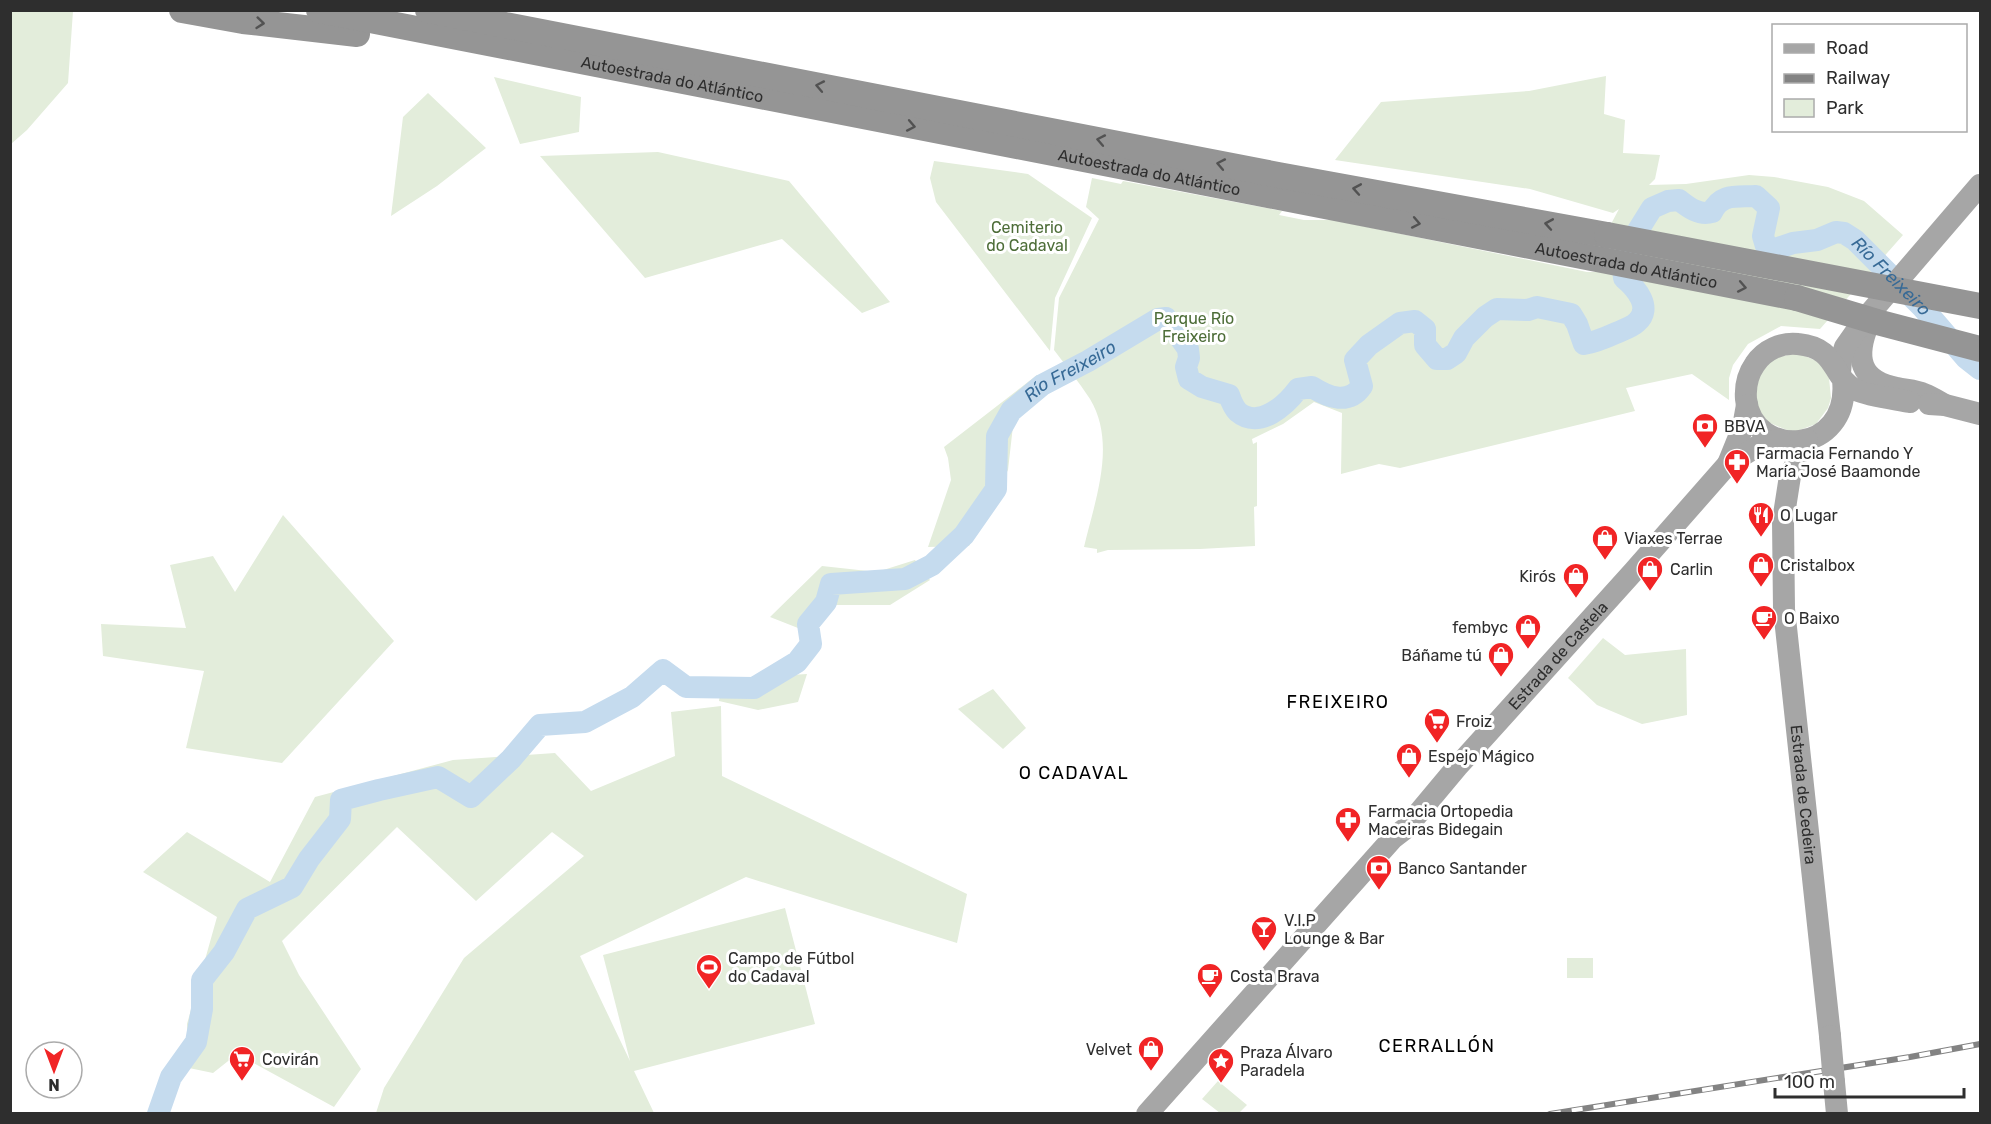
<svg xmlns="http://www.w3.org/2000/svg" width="1991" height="1124" font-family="Rubik,sans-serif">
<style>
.green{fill:#e3eddb}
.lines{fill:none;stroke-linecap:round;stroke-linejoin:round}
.river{stroke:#c5dbee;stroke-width:22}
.primary{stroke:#a6a6a6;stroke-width:22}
.motorway{stroke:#959595;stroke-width:26}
.rail-casing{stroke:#838383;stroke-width:6}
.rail{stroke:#fff;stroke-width:4;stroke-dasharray:11;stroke-linecap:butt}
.primary-bridge{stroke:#a6a6a6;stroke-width:22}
.motorway-bridge{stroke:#959595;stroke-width:26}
.oneway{stroke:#525252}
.labels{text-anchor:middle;stroke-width:6;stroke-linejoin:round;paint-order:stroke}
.street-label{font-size:16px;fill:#2e2e2e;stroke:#fff}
.park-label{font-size:16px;fill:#4d6d38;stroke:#fff}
.poi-label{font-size:16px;fill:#2e2e2e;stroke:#fff;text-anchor:start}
.water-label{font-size:18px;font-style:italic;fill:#376a96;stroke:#fff}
.neighbourhood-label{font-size:18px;letter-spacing:1.5px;fill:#000;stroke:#fff}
</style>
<rect width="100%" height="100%" fill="#fff"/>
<path class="green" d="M11,10l62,1 -5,72 -41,47 -16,14z
M1606,76l-2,38 21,6 -2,33 37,2 -5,24 -6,6 37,-1 63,-9 25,2 54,10 36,14 39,34 -83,94 -39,-3 -33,18 -15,21 -4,13v22l-37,-26 -66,14 9,23 -235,57 -21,-4 -38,10 1,-61 -28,-11 -31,22 -31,15 1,5 4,-2v64l-3,1 1,39 -55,3 -92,1 -11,3v-4l-13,-2c11,-47 33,-103 6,-148 -11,-17 -24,-33 -36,-49l5,-52 40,-79 -13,-12 6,-29 29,6 2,-3 159,30 -3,4 25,5h29l254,52h8l16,-48 8,-15 -6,4 -83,-24 -195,-29 46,-58 148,-11z
M494,77l87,20 -2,35 -59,12z
M428,93l58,55 -49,38 -46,30 12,-99z
M658,152l131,29 101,121 -28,11 -80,-74 -137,39 -105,-122z
M934,161l94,13 64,44 -37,80 -5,53 -114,-149 -6,-24z
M1798,353l21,9 10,16 2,20 -3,10 -12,16 -19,7h-8l-21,-9 -12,-16v-27l17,-21z
M1037,375l11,12 -34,30 -6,53 -39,76 -41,1 23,-67 -3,-22 -4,-11z
M283,515l111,126 -112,122 -96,-15 18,-77 -101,-15 -2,-32 85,4 -16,-63 43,-9 22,36z
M915,560l15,20 -40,25h-55l-37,23 -28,-11 52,-51 55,6z
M1603,638l22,17 61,-6 1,66 -45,9 -45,-19 -29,-27z
M807,674l-9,28 -40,8 -39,-9 3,-22z
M993,689l33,39 -23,21 -45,-40z
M721,706l1,70 245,118 -10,49 -211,-66 -166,79 50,105 -27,-106 182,-47 30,116 -181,47 20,42h-278l8,-25 80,-130 120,-102 -32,-24 -76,69 -79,-74 -115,114 17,34 62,94 -27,38 -97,-53 -24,19 -24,-5 -2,-44 30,-107 -74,-45 44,-40 83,50 45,-85 138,-37 102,-7 36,38 84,-35 -4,-44z
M1567,958h26v20h-26z
M1218,1081l29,24 -8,8h-19l-18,-14z"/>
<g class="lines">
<path class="river" id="s1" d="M158,1114l13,-37 25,-35 6,-33v-29l22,-28 23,-43 45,-22 17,-28 31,-40 1,-19 38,-10 59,-13 33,20 40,-38 29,-34 45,-3 47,-25 31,-27 23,17 68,1 43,-26 14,-18 -3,-20 18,-22 5,-18 74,-5 27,-14 32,-30 32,-46 1,-53 14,-25 31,-26 46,-24 70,-42 8,-1 22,31 1,9 -3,9 3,12 13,8 27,8c2,6 5,13 9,17 21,18 48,-7 60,-23l14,-2c17,11 37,18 50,-1l-7,-26 14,-15 31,-22 15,-2 10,8v16l12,14h10l9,-6 8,-15 21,-21 12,-8 31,1 9,-3 34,7 6,10 7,20c12,-2 21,-6 32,-11 7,-3 16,-6 21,-11 16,-14 -1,-34 -13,-44l-1,-9 6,-24 23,-37 16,-7 11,-1c9,7 20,16 33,12 9,-19 24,-15 44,-16l13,12 -6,28 3,10 9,3 18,-6 24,-3 19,-8 8,1 11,7 68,68 43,50 14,11"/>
<g class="primary">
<path d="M1868,325c-13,32 -9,56 29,63 9,2 19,2 27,6 8,3 14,7 21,11"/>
<path d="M1840,373l1,-13 4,-13 19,-27 116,-135"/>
<path d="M1843,380c8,75 -90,81 -97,19 -1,-13 2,-25 9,-35 9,-14 27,-22 43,-20 41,4 32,33 58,46 13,6 39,9 54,12"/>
<path d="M1929,404l16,1 35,9"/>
<path id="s2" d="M1807,440l-17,36 -7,45 1,88 46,427"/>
<path d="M1728,464l15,-37 4,-22"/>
<path d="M1834,1082l3,32"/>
<path id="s3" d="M1147,1114l246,-276 13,-10 51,-61 177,-196 94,-107 35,-21 17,-3"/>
</g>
<g class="motorway">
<path d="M182,10l61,11 114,13"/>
<path id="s4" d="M319,10l1478,288"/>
<path d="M428,10l850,165 329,60"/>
</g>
<g class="rail-casing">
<path id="rail" d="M1550,1114l360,-57 70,-13"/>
</g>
<use href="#rail" class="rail"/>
<path class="primary-bridge" d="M1830,1036l4,46"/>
<path class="motorway-bridge" d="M1607,235l373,71
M1797,298l80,24 103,27"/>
</g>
<defs><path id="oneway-chevron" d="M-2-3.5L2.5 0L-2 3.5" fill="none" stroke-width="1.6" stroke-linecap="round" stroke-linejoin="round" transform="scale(1.5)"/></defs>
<g class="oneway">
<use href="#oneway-chevron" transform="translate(260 23) rotate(6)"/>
<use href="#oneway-chevron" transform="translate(820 86) rotate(-169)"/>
<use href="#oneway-chevron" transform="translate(911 126) rotate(11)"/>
<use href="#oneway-chevron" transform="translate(1101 140) rotate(-169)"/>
<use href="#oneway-chevron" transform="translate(1221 164) rotate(-169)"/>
<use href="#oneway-chevron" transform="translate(1357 189) rotate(-170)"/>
<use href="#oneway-chevron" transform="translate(1416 223) rotate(11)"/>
<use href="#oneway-chevron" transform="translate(1549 224) rotate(-170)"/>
<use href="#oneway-chevron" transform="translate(1742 287) rotate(11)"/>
</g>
<defs>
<g id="bank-pin" transform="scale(1.35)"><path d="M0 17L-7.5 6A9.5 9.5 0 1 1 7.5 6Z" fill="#f12425" stroke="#fff"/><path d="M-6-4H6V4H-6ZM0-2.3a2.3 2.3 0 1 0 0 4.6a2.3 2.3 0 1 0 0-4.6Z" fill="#fff"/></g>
<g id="pharmacy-pin" transform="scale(1.35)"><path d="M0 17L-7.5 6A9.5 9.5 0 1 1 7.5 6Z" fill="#f12425" stroke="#fff"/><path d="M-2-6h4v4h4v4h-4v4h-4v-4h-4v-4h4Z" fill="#fff"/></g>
<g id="restaurant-pin" transform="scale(1.35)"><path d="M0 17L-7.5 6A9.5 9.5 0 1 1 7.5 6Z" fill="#f12425" stroke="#fff"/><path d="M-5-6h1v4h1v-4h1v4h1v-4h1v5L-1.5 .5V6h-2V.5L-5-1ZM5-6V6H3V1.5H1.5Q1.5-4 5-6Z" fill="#fff"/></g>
<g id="shop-pin" transform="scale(1.35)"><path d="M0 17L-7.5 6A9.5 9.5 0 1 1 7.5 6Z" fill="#f12425" stroke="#fff"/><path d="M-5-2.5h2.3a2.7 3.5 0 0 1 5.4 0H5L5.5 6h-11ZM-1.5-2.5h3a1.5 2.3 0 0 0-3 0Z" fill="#fff"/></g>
<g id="cafe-pin" transform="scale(1.35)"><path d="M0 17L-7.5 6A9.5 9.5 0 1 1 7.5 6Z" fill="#f12425" stroke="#fff"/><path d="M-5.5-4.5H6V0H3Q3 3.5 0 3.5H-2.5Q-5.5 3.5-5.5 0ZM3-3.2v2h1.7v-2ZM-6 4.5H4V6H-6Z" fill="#fff"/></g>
<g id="supermarket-pin" transform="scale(1.35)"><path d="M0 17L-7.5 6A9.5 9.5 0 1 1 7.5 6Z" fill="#f12425" stroke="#fff"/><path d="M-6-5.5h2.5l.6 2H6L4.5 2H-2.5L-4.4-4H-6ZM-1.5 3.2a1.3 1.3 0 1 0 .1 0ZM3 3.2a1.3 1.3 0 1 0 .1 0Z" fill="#fff"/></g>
<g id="bar-pin" transform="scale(1.35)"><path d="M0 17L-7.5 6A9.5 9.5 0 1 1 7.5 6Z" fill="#f12425" stroke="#fff"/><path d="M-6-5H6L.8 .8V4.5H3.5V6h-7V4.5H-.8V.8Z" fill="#fff"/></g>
<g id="stadium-pin" transform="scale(1.35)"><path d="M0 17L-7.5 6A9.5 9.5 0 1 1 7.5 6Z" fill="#f12425" stroke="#fff"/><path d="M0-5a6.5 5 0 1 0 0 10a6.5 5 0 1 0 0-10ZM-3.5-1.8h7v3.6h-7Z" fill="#fff"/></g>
<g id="sight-pin" transform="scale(1.35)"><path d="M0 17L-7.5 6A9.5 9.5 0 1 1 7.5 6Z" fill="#f12425" stroke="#fff"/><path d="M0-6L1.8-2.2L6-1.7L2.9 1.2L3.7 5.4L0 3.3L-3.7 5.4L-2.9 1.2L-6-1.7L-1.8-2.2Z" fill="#fff"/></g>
</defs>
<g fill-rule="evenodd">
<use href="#bank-pin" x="1705" y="426"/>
<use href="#pharmacy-pin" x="1737" y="462"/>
<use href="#restaurant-pin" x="1761" y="515"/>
<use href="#shop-pin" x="1605" y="538"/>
<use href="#shop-pin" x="1761" y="565"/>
<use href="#shop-pin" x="1650" y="569"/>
<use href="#shop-pin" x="1576" y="576"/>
<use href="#cafe-pin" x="1764" y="618"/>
<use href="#shop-pin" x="1528" y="627"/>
<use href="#shop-pin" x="1501" y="655"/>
<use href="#supermarket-pin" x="1437" y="721"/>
<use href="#shop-pin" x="1409" y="756"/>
<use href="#pharmacy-pin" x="1348" y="820"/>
<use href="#bank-pin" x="1379" y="868"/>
<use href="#bar-pin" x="1264" y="929"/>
<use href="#stadium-pin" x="709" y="967"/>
<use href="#cafe-pin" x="1210" y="976"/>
<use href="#shop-pin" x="1151" y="1049"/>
<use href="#supermarket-pin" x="242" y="1059"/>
<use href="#sight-pin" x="1221" y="1061"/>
</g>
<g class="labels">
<g class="street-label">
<text dy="6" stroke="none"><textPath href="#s4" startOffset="360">Autoestrada do Atlántico</textPath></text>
<text dy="6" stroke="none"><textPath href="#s4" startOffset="846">Autoestrada do Atlántico</textPath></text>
<text dy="6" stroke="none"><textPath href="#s4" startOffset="1332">Autoestrada do Atlántico</textPath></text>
<text dy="6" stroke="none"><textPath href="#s3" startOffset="616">Estrada de Castela</textPath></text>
<text dy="6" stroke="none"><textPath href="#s2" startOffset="360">Estrada de Cedeira</textPath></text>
</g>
<g class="park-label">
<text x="1027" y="233">Cemiterio<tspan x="1027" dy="18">do Cadaval</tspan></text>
<text x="1194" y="324">Parque Río<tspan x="1194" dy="18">Freixeiro</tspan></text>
</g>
<g class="poi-label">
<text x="1724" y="432">BBVA</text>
<text x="1756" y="459">Farmacia Fernando Y<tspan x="1756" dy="18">María José Baamonde</tspan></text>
<text x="1780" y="521">O Lugar</text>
<text x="1624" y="544">Viaxes Terrae</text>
<text x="1780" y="571">Cristalbox</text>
<text x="1670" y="575">Carlin</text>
<text x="1556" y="582" text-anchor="end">Kirós</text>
<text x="1784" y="624">O Baixo</text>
<text x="1508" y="633" text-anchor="end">fembyc</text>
<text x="1482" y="661" text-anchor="end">Báñame tú</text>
<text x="1456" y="727">Froiz</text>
<text x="1428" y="762">Espejo Mágico</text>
<text x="1368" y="817">Farmacia Ortopedia<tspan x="1368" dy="18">Maceiras Bidegain</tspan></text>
<text x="1398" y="874">Banco Santander</text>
<text x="1284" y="926">V.I.P<tspan x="1284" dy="18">Lounge &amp; Bar</tspan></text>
<text x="728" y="964">Campo de Fútbol<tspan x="728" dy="18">do Cadaval</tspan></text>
<text x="1230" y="982">Costa Brava</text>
<text x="1132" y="1055" text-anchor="end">Velvet</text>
<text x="1240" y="1058">Praza Álvaro<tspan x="1240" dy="18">Paradela</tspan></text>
<text x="262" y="1065">Covirán</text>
</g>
<g class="water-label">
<text dy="6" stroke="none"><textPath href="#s1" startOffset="2582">Río Freixeiro</textPath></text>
<text dy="6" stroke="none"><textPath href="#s1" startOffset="1354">Río Freixeiro</textPath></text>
</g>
<g class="neighbourhood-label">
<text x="1338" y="708">FREIXEIRO</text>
<text x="1074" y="779">O CADAVAL</text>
<text x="1437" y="1052">CERRALLÓN</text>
</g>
</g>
<rect width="1991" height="1124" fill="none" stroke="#2e2e2e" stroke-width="24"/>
<rect x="1772" y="24" width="195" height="108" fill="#ffffff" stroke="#ababab" stroke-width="1.5"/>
<rect x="1784" y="44" width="30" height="9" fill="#a6a6a6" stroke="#ababab" stroke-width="1.5"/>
<text x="1826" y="54" font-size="18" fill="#2e2e2e">Road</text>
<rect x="1784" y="74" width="30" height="9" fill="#838383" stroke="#ababab" stroke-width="1.5"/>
<text x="1826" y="84" font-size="18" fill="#2e2e2e">Railway</text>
<rect x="1784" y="99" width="30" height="18" fill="#e3eddb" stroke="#ababab" stroke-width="1.5"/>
<text x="1826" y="114" font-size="18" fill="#2e2e2e">Park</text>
<g transform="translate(54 1070) rotate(180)"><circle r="28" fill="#ffffff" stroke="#ababab" stroke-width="1.5"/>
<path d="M0-4.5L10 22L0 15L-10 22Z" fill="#f12425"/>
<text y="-9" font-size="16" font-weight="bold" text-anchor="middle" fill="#2e2e2e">N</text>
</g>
<path d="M1775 1088v9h189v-9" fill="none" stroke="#2e2e2e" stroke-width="3"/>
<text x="1784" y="1088" font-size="18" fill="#2e2e2e" stroke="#ffffff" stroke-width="4.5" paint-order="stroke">100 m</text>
</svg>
